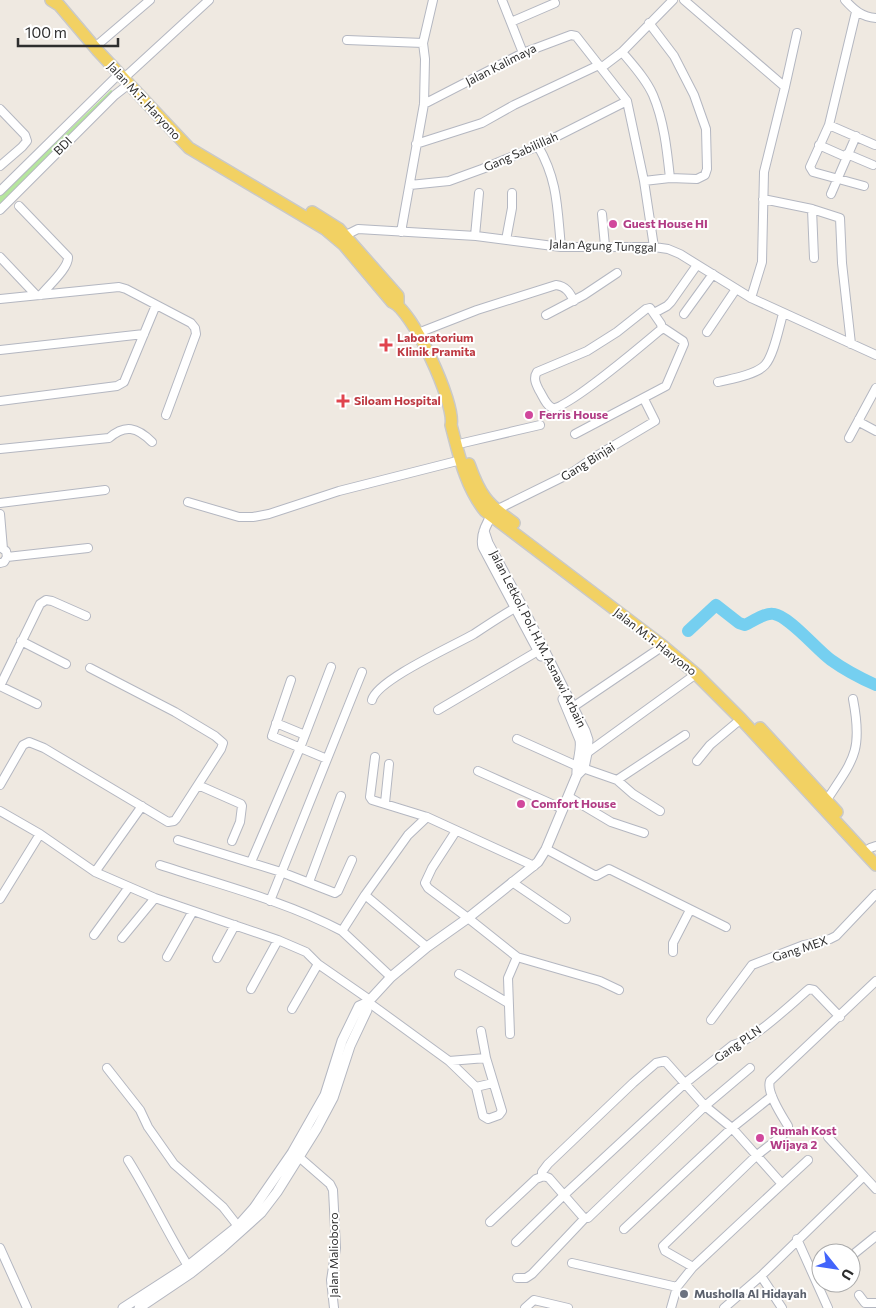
<svg xmlns="http://www.w3.org/2000/svg" width="876" height="1308" font-family="Commissioner,sans-serif">
<style>
.park{fill:url(#park-dots)}
.lines{fill:none;stroke-linecap:round;stroke-linejoin:round}
.river{stroke:#75cff0;stroke-width:12}
.minor-casing{stroke:#b4b7c1;stroke-width:10}
.tertiary-casing{stroke:#b4b7c1;stroke-width:11}
.primary-casing{stroke:#c9c9c9;stroke-width:14}
.minor{stroke:#fff;stroke-width:8}
.tertiary{stroke:#fff;stroke-width:9}
.primary{stroke:#f2d163;stroke-width:11}
.hotel-dot{fill:#d1479c;stroke:#fff;stroke-width:2}
.health-dot{fill:#e0444e;stroke:#fff;stroke-width:2}
.worship-dot{fill:#6b7280;stroke:#fff;stroke-width:2}
.labels{text-anchor:middle;stroke-width:4;stroke-linejoin:round;paint-order:stroke}
.street-label{font-size:12px;fill:#2e2e2e;stroke:#fff}
.hotel-label{font-size:12px;font-weight:bold;fill:#b23c85;stroke:#fff;text-anchor:start}
.health-label{font-size:12px;font-weight:bold;fill:#be3a42;stroke:#fff;text-anchor:start}
.worship-label{font-size:12px;font-weight:bold;fill:#5b616d;stroke:#fff;text-anchor:start}
</style>
<defs>
<pattern id="park-dots" width="8" height="8" patternUnits="userSpaceOnUse" patternTransform="scale(1.25)"><rect width="8" height="8" fill="#b6e59e"/><path d="M2 2h.1M6 6h.1" fill="none" stroke="#9dc588" stroke-width="1.8" stroke-linecap="round"/></pattern>
</defs>
<rect width="100%" height="100%" fill="#efe9e1"/>
<path class="park" d="M111,90l3,2 -114,114v-10z"/>
<g class="lines">
<path class="river" d="M688,631l28,-26 23,18 6,2c8,-4 21,-13 29,-11 15,2 43,36 57,46 14,10 29,18 45,25"/>
<g class="minor-casing">
<path id="minor" d="M502,0l21,53
M684,0l101,87 12,-54
M845,0c9,10 17,17 31,18
M856,12l-27,113 -19,42 3,5 51,14
M511,22l44,-19
M347,40l76,3
M95,47l55,-47
M622,52c11,13 24,27 31,43 11,26 14,55 17,83
M601,68l21,-16 51,-52
M123,79l86,-79
M424,104l99,-51 48,-18 5,1 51,65 17,80 10,66
M0,109l25,26 2,6 -5,6 -22,19
M829,125l46,20
M416,144l66,-21 32,-18 85,-40
M819,145l27,12
M538,146c20,35 19,61 23,101
M847,154l26,11
M644,181l26,-3 27,1 8,-4 2,-6 -1,-40 -12,-34 -20,-39 -25,-33
M410,185l39,-4 33,-12 56,-23 89,-45
M0,191l119,-117
M831,194l25,-58
M763,199l49,10 28,9 2,45 9,81
M19,206l49,51c1,11 -20,29 -27,38
M812,209l2,49
M0,210l115,-115 14,-11
M602,214l3,32
M401,232l23,-128 1,-45 -2,-16 10,-43
M475,236l4,-43
M342,237l16,-8 118,7 85,11h93l14,2 12,5 71,44 125,57
M506,240l6,-32v-15
M0,257l36,38
M751,298l11,-36 2,-90 21,-85
M0,299l119,-12 7,2 65,34 4,5 1,6 -30,81
M650,308l11,16 1,5 -3,2c-13,11 -96,81 -106,77 -7,-2 -10,-12 -14,-18 -3,-6 -6,-12 -2,-18l50,-21 30,-19 29,-23z
M654,313l13,-7 4,-4 26,-37
M684,314l29,-40
M546,315l38,-20 33,-22
M707,332l29,-43
M418,333l59,-23 79,-25c10,1 14,8 18,16
M0,350l144,-16
M718,382c12,-3 38,-7 47,-17 9,-10 14,-38 18,-51
M0,401l117,-15 7,-4 32,-77
M859,419l2,4 15,8
M575,434l91,-48 18,-42 -1,-3 -21,-14
M849,438l27,-50
M463,443l77,-18
M0,449l109,-11c16,-14 28,-11 43,4
M188,502l51,15h14l16,-3 70,-23 122,-31
M0,503l105,-13
M496,510l77,-38 20,-14 62,-37 -11,-22
M0,514l3,35 3,2 1,6 -3,5 -4,1
M7,557l81,-9
M21,641l45,23
M291,680l-19,56 55,23
M372,700c5,-20 81,-54 102,-66 15,-10 30,-20 46,-29
M37,704l-37,-18 40,-82 6,-4 6,1 34,15
M573,707l90,-61
M438,710l100,-59
M276,723l29,12
M517,739l60,27 40,14 68,-45
M587,753l109,-79
M375,757l-5,40 2,3 55,17 107,49
M697,761l13,-16 31,-26
M478,771l85,38
M617,780l16,14 27,17
M0,785l23,-40 6,-3 15,6 124,74 6,-1 2,-2 45,-70 2,-6 -8,-7 -40,-24 -85,-44
M198,785l43,19 1,2 -2,16 -8,19
M569,797l42,25 33,11
M826,801c28,-42 37,-50 27,-102
M385,803l4,-39
M0,811l40,23 55,38 60,26 123,42 28,12 12,12 52,36
M456,831l-24,37 -7,15 3,5 40,30 49,39 83,24 19,9
M178,840l103,32 54,21 3,-2 14,-31
M870,848l6,-2
M546,849l50,27 13,-7 117,58
M251,862l49,-114 31,-81
M160,865c61,20 125,36 182,66
M95,872l47,-66
M309,882l32,-86
M512,882l54,37
M365,895l62,52
M0,899l40,-65
M270,901l92,-229
M94,935l35,-48
M122,938l33,-40
M673,952v-9l17,-33
M167,957l26,-46
M217,958l18,-33
M459,974l49,29
M391,977l-49,-46 23,-36 43,-60 19,-18
M251,989l27,-49
M368,1002l81,59 27,26 7,29 5,3 11,-4 3,-4 -16,-53 -5,-27
M292,1009l26,-45
M711,1020l41,-55 52,-20 26,-6 6,-3 40,-42
M510,1034l-2,-56 9,-21
M449,1061l37,-3
M107,1068l33,42 8,17 26,37 49,43 18,23
M476,1087l17,-4
M828,1137l48,52
M299,1157l31,27 3,6 3,58 -5,32 3,28
M128,1160c22,35 39,72 60,106
M542,1176v-4l6,-8 85,-81 23,-20 9,-2 40,45 27,22 50,56 -89,83 -16,20 -6,21
M782,1184l26,-24
M490,1222l46,-43 8,-3 5,2 34,39 5,1 117,-112 45,-38
M624,1229l108,-101 40,-32
M797,1239l31,69
M516,1242l48,-47 120,-111 49,-39c21,-5 58,-41 76,-56l5,1 26,27
M0,1248l27,60
M855,1253l21,-17
M572,1263l105,24
M693,1267l-28,-16 -2,-5 2,-2 91,-88 28,-22 4,-6v-2c-6,-10 -22,-34 -18,-45l106,-100
M761,1276l21,32
M517,1278h9l6,-4 53,-56
M859,1295l6,8h11
M525,1308l9,-8 34,8
M724,1308l37,-32 103,-100"/>
</g>
<g class="tertiary-casing">
<path id="tertiary" d="M494,512c-7,10 -14,23 -11,35l58,109
M563,699l17,41c2,12 -4,23 -3,35
M123,1308l65,-42 50,-40 16,-18 38,-55 33,-58 17,-54 17,-35 9,-4 23,-25 36,-30 41,-29 70,-56 8,-13 31,-74 7,-7 3,-15 1,-13 -3,-9 -64,-127 -33,-61 -4,-12
M139,1308l52,-35 30,-24 40,-36 16,-21 40,-64 16,-30 17,-52 17,-36 1,-8"/>
</g>
<g class="primary-casing">
<path id="primary" d="M51,0l8,5 39,46 91,97 136,81 19,16 48,57c20,7 64,102 59,123 8,30 14,61 34,86l178,135 33,28 45,45 135,146
M312,212l27,17 59,67v8
M469,464c11,31 18,40 45,59
M760,728l77,84"/>
</g>
<use href="#minor" class="minor"/>
<use href="#tertiary" class="tertiary"/>
<use href="#primary" class="primary"/>
</g>
<g class="hotel-dot">
<circle cx="613" cy="224" r="5"/>
<circle cx="529" cy="415" r="5"/>
<circle cx="521" cy="804" r="5"/>
<circle cx="760" cy="1138" r="5"/>
</g>
<g class="health-dot">
<path d="M383.5 337.5h5v5h5v5h-5v5h-5v-5h-5v-5h5z"/>
<path d="M340.5 393.5h5v5h5v5h-5v5h-5v-5h-5v-5h5z"/>
</g>
<circle class="worship-dot" cx="684" cy="1294" r="5"/>
<g class="labels">
<g class="street-label">
<text transform="translate(501 65) rotate(-27)" y="4">Jalan Kalimaya</text>
<text transform="translate(144 101) rotate(47)" y="4">Jalan M.T. Haryono</text>
<text transform="translate(63 146) rotate(-45)" y="4">BDI</text>
<text transform="translate(521 152) rotate(-24)" y="4">Gang Sabilillah</text>
<text transform="translate(603 246) rotate(2)" y="4">Jalan Agung Tunggal</text>
<text transform="translate(588 462) rotate(-32)" y="4">Gang Binjai</text>
<text transform="translate(538 639) rotate(63)" y="4">Jalan Letkol. Pol. H.M. Asnawi Arbain</text>
<text transform="translate(655 642) rotate(38)" y="4">Jalan M.T. Haryono</text>
<text transform="translate(800 949) rotate(-18)" y="4">Gang MEX</text>
<text transform="translate(738 1044) rotate(-35)" y="4">Gang PLN</text>
<text transform="translate(334 1255) rotate(-90)" y="4">Jalan Malioboro</text>
</g>
<g class="hotel-label">
<text x="623" y="228">Guest House HI</text>
<text x="539" y="419">Ferris House</text>
<text x="531" y="808">Comfort House</text>
<text x="770" y="1135">Rumah Kost<tspan x="770" dy="14">Wijaya 2</tspan></text>
</g>
<g class="health-label">
<text x="397" y="342">Laboratorium<tspan x="397" dy="14">Klinik Pramita</tspan></text>
<text x="354" y="405">Siloam Hospital</text>
</g>
<g class="worship-label">
<text x="694" y="1298">Musholla Al Hidayah</text>
</g>
</g>
<g transform="translate(836 1268) rotate(120)"><circle r="24" fill="#ffffff" stroke="#ababab"/>
<path d="M0-4L9 19L0 12L-9 19Z" fill="#4264fb"/>
<text y="-8" font-size="14" font-weight="bold" text-anchor="middle" fill="#2e2e2e">U</text>
</g>
<path d="M18 38v8h100v-8" fill="none" stroke="#2e2e2e" stroke-width="2.5"/>
<text x="25" y="38" font-size="15" fill="#2e2e2e" stroke="#ffffff" stroke-width="4" paint-order="stroke">100 m</text>
</svg>
